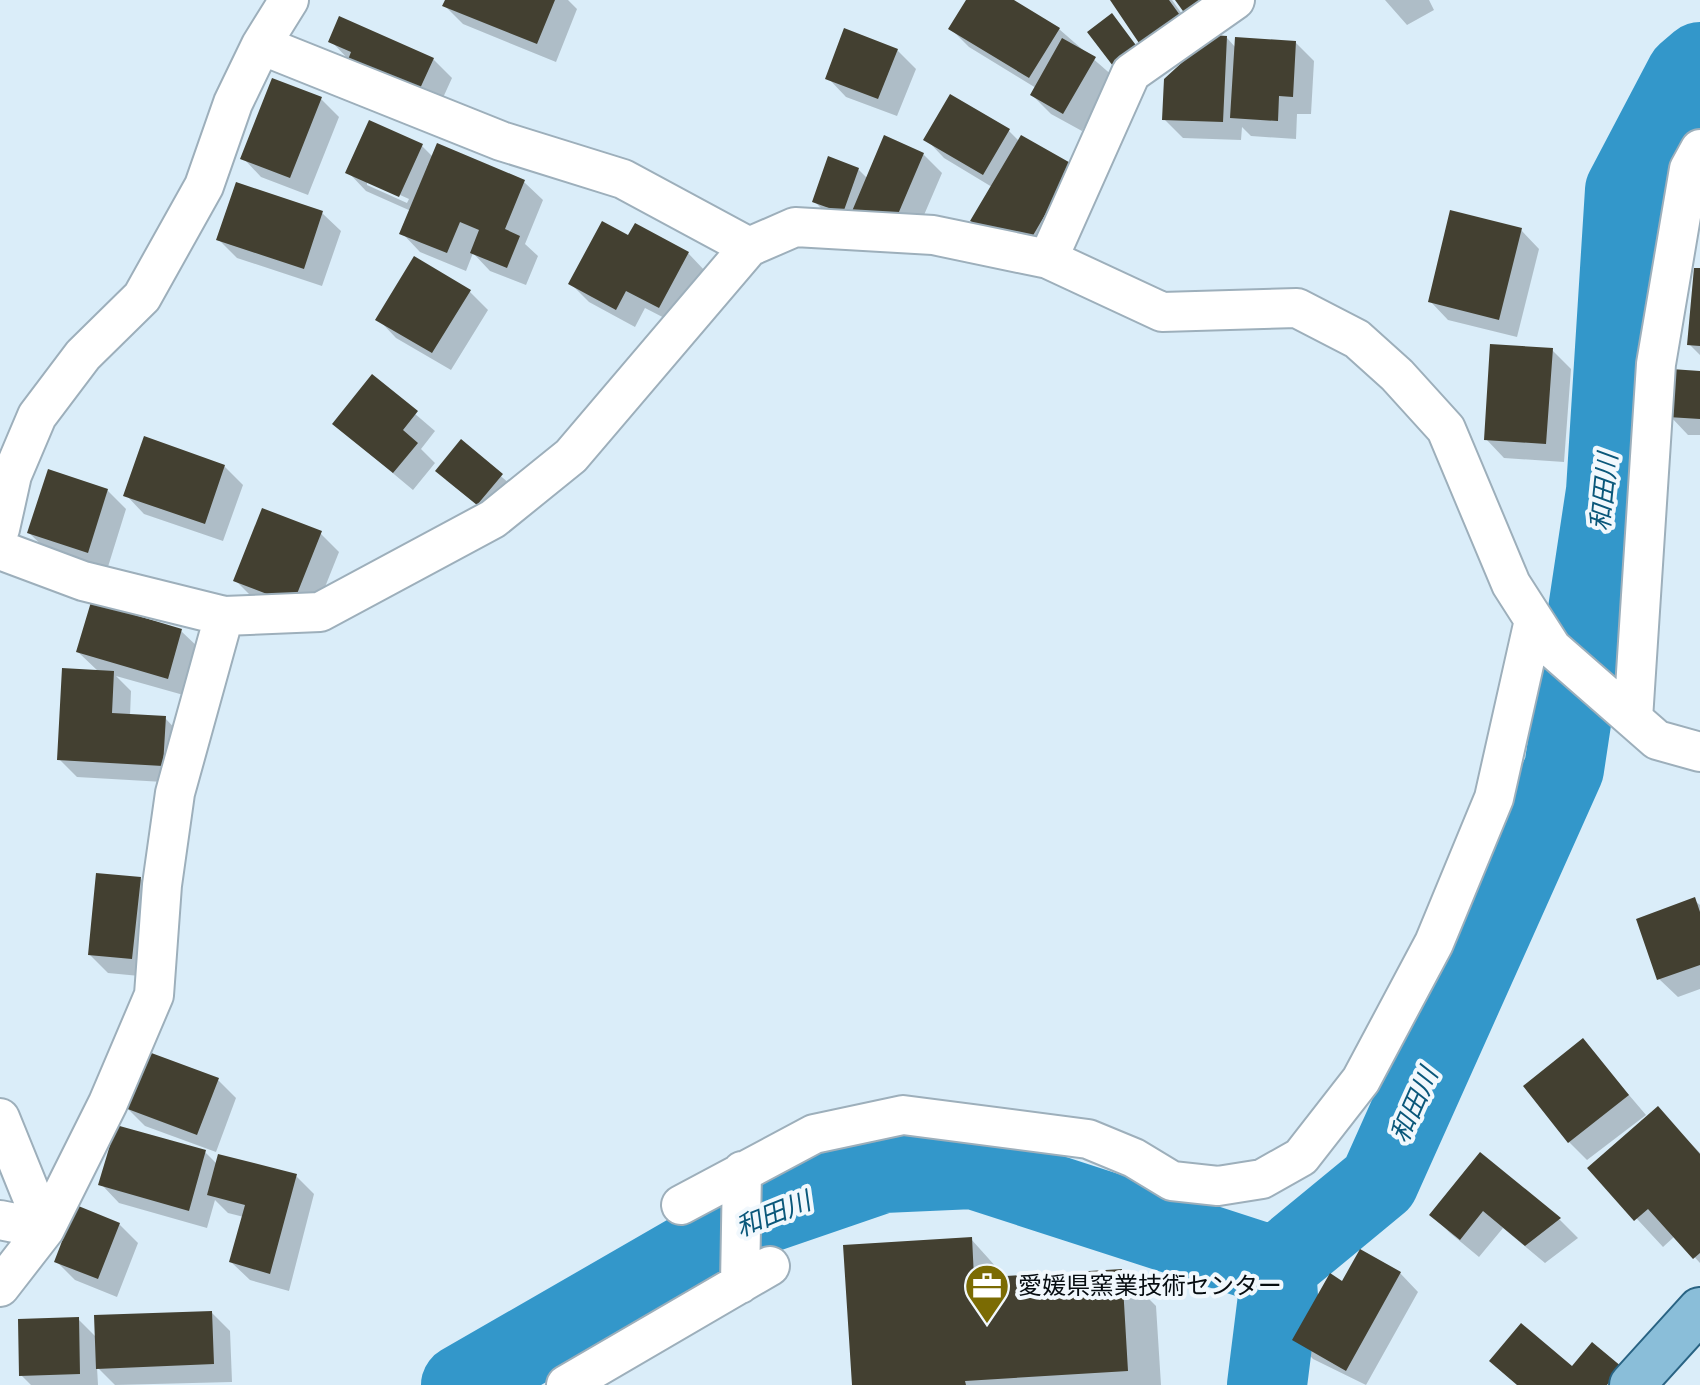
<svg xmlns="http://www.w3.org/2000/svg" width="1700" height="1385" font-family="'Work Sans','Noto Sans JP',sans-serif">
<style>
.shadow{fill:#0003;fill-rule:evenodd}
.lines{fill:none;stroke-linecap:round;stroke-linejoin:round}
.river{stroke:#3397ca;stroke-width:80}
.building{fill:#434031}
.street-casing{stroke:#9dafbb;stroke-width:42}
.primary-casing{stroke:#296383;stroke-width:48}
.street{stroke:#fff;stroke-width:38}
.primary{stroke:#8abed9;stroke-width:44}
.labels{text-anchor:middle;stroke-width:8;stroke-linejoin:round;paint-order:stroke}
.poi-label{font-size:24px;fill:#070d11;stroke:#f1f8fd;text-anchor:start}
.water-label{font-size:26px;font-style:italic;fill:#0a577a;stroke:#f1f8fd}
</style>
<rect width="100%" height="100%" fill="#daedf9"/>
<path class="shadow" d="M447,0h121l9,9 -21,53 -93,-38 -18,-18z
M968,0h42l49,29 55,48 -32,54 -31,-17 -19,-19 4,-7 -67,-41 -18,-18z
M1112,0h60l27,38z
M1385,0h44l5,10 -27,15z
M1227,38l9,10 59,-6 19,19 -3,53h-14l-1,25 -45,-3 -9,-9 -1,13 -58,-2 -19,-19z
M331,41l102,18 19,19 -16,35 -86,-52z
M897,50l19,19 -19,47 -51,-19 -18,-19z
M951,96l58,35 10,10 53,26 -25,94 -56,-22 -18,-18 19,-34 -48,-29 -18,-19z
M321,99l18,18 -31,78 -47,-18 -18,-19z
M421,145l12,12 91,25 19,18 -18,44 13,12 -12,29 -36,-14 -17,-18 -7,18 -46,-19 -18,-19 9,-22 -45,-20 -18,-19zM367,180l42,19 -2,4 -40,-18z
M923,154l19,19 -33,77 -86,-40 -9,-9 44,-32 10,10z
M322,213l19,18 -19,55 -85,-28 -19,-19z
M1521,230l18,19 -22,88 -69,-17 -18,-19z
M629,238l59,15 18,19 -28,53 -33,-17 -10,19 -46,-25 -19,-19z
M1700,270v85l-11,-11z
M469,291l19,19 -37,60 -55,-32 -18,-19z
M1552,350l19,19 -7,93 -60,-4 -18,-19z
M1700,373v62h-12l-18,-19z
M372,377l63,54 -14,18 14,14 -22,27 -79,-66z
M461,442l49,42 -23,29 -41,-33z
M224,466l19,19 -20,56 -79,-27 -18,-19z
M107,490l19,19 -19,61 -59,-19 -19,-18z
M320,533l19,19 -28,70 -57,-23 -19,-19z
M181,631l19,18 -13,47 -71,-20 15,15 -1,25 35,2 18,19 -2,46 -104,-6 -18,-18 40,-87 -21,-20z
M140,878l18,19 -8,80 -42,-4 -18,-18z
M1694,900l6,5v84l-22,8 -19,-18z
M1583,1041l63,74 -59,45 -18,-18z
M218,1080l18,18 -20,54 -71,-26 -18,-18z
M1658,1109l42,44v110l-25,-27 -12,11 -73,-79z
M205,1152l13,13 78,11 18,18 -25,97 -39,-11 -19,-18 13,-45 -16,-4 -13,-13 -8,28 -88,-25 -18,-19z
M1480,1155l80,65 18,18 -33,25 -42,-35 -24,29 -29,-24 -18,-18z
M119,1224l19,19 -21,54 -42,-17 -18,-18z
M971,1239l35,39 115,-7 35,35 5,79h-307z
M1400,1273l18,19 -52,93 -53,-26 -18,-19z
M212,1313l18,18 2,51 -117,3 -18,-18 1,18h-67l-10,-10 57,-56 19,19z"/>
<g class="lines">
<path class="river" d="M1276,1267l103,-85 185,-413 42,-278 19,-301 61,-116 14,-12
M461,1385l288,-166 134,-46 90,-4 303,98
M1267,1385l11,-88 -2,-30"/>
</g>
<path class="building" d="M445,0h110l-18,44 -95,-38z
M966,0h48l46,28 -31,50 -81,-49z
M1110,0h59l13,18 -41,28z
M1175,0h39l-26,18z
M1112,13l26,35 -25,18 -26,-34z
M339,16l95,42 -17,37 -71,-30 5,-13 -23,-10z
M844,28l54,21 -20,50 -53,-20z
M1212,35l15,1 -4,86 -61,-2 2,-41z
M1235,37l61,4 -3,56 -14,-1 -1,25 -48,-3z
M1062,38l34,19 -33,57 -33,-19z
M272,78l50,19 -32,81 -50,-19z
M950,94l60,35 -27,46 -60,-35z
M369,120l54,24 -24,53 -54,-24z
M884,135l40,18 -34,80 -40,-17z
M1021,135l53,30 -46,79 -26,-16 -5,8 -27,-15z
M437,143l88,37 -20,49 15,7 -13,32 -37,-15 9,-23 -19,-8 -13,31 -48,-19z
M828,156l31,12 -16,45 -31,-11z
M236,182l87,29 -19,58 -88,-29z
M1450,210l72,18 -23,92 -71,-18z
M602,221l26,14 7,-12 54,29 -30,56 -33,-17 -10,19 -48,-26z
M414,256l57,34 -39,63 -57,-33z
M1694,268h6v78l-13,-1z
M1490,344l63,4 -7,96 -62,-4z
M1671,369l29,2v48l-32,-2z
M372,374l46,37 -15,19 15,13 -25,30 -61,-49z
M144,436l81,29 -20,59 -82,-28z
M461,439l42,35 -26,31 -42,-34z
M48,469l60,20 -20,64 -61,-20z
M262,508l60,23 -29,73 -60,-23z
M91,602l91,27 -14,50 -92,-27z
M62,668l52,3 -2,42 54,3 -3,50 -106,-6z
M96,873l45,4 -9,82 -44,-4z
M1695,897l5,15v53l-43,15 -21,-61z
M1583,1038l46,57 -61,48 -45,-57z
M146,1051l73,27 -22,57 -72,-27z
M1658,1106l42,48v99l-7,6 -45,-50 -14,12 -47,-53z
M116,1125l90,25 -17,61 -91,-26z
M1480,1152l81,66 -36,28 -42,-35 -23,29 -31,-25z
M218,1154l79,20 -27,100 -41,-12 16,-57 -38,-10z
M76,1205l44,18 -22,56 -44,-17z
M972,1237l2,41 148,-9 6,102 -163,10 1,4h-114l-9,-140z
M1360,1249l41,23 -55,99 -54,-31 38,-67 12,8z
M212,1311l2,53 -118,5 -2,-54z
M79,1317l1,57 -61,2 -1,-57z
M1521,1323l51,43 20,-24 30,25 -15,18h-90l-28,-24z"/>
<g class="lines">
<g class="street-casing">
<path id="street" d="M261,45l240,96 122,38 126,68
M1048,259l83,-186 104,-73
M0,529l12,-54 25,-59 46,-61 59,-58 62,-111 29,-83 28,-58 28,-45
M0,550l83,31 141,35 96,-4 173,-93 78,-63 178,-209 46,-20 138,8 115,24 114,53 135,-4 60,31 40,36 49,54 65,155 41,64 105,92 43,12
M1633,719l23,-355 33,-195 11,-20
M0,1118l45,111
M681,1205l133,-71 89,-19 185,24 46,19 38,23 46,5 44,-7 39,-22 60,-77 73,-137 60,-145 40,-178
M0,1220l45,9
M740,1284l2,-113
M0,1287l45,-58 63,-126 46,-108 8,-110 13,-92 49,-177
M566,1385l204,-119"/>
</g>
<g class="primary-casing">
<path id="primary" d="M1632,1385l68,-75"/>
</g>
<use href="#street" class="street"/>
<use href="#primary" class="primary"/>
</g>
<defs>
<g id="office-pin" transform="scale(2.3)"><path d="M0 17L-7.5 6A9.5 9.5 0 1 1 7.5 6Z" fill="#7b6b03" stroke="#f1f8fd"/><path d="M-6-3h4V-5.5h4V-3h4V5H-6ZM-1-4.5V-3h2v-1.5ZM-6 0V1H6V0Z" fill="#fff"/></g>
</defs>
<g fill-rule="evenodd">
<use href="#office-pin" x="987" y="1286"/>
</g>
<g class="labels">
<g class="poi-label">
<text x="1018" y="1294">愛媛県窯業技術センター</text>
</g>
<g class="water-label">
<text transform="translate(1604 492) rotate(-84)" y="9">和田川</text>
<text transform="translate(1414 1105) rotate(-66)" y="9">和田川</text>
<text transform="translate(773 1214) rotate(-22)" y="9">和田川</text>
</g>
</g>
</svg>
